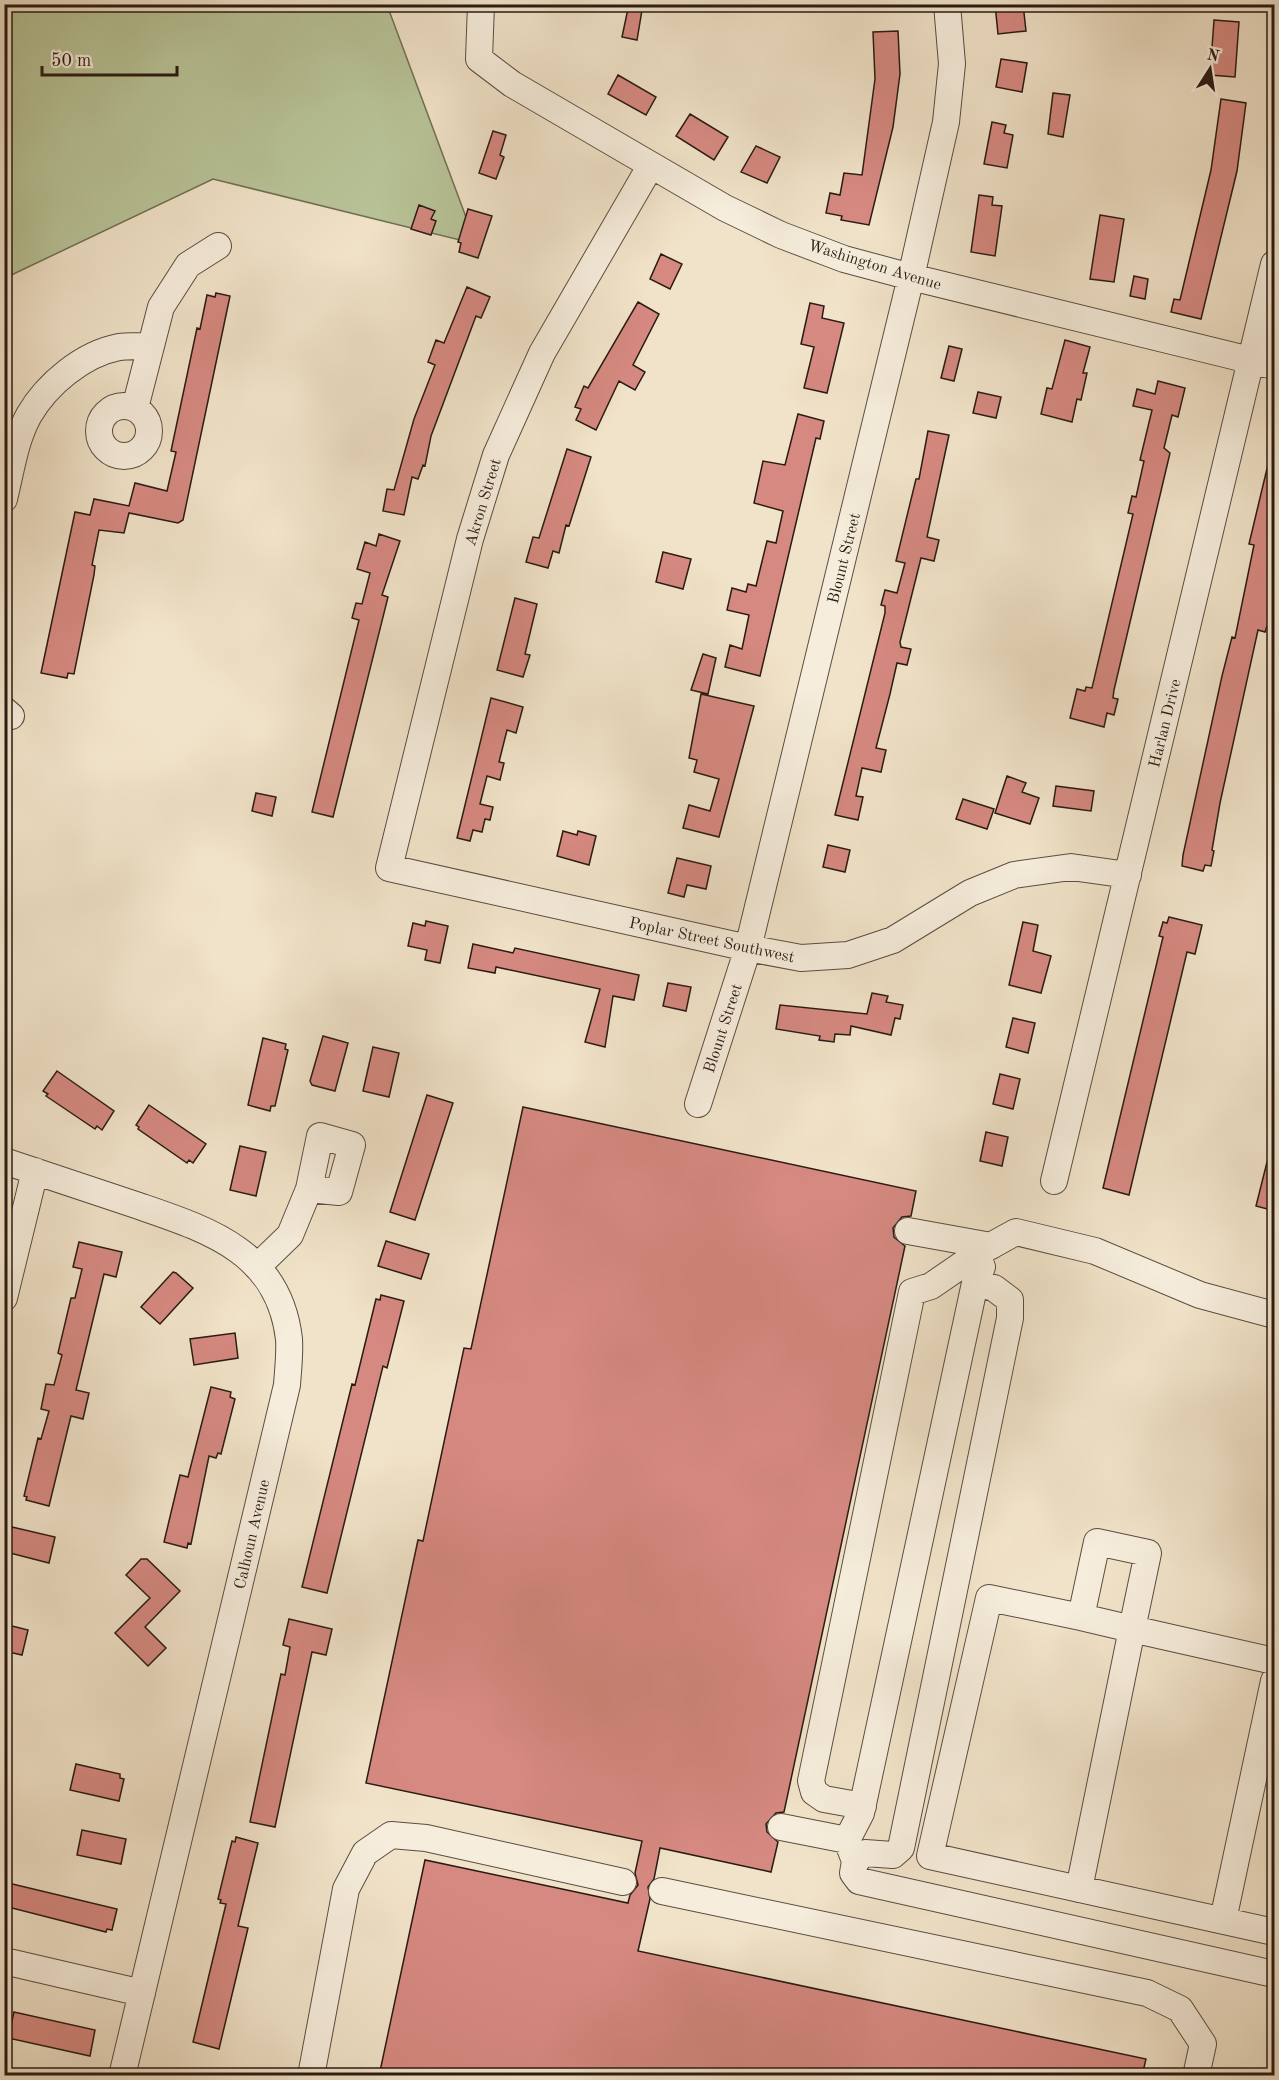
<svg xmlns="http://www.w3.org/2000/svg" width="1279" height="2080" font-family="'Old Standard TT',serif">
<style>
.green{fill:#b8c498;stroke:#707056;stroke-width:1.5}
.building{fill:#d68981;stroke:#291b14;stroke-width:1.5}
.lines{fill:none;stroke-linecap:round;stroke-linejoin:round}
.minor-casing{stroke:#5b4d41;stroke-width:28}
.minor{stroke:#f6eddc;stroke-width:26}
.labels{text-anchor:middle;stroke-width:4.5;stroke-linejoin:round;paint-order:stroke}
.street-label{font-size:16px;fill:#291b14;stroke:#f6eddc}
</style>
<rect width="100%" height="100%" fill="#f1e3c9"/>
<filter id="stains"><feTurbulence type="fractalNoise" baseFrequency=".00333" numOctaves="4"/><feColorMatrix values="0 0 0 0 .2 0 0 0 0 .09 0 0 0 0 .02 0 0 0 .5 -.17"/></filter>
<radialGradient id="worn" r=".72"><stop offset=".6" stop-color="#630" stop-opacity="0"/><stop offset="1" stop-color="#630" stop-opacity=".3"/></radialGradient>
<path class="green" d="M5,5h382l89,239 -263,-65 -208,99z"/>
<path class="building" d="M629,4h14l-6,36 -15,-3z
M995,4h28l3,27 -28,3z
M1214,20l25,2 -4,55 -25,-2z
M898,31l2,43 -7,53 -24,98 -28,-5 1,-4 -16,-3 4,-20 10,2 4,-22 18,2 13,-96 -2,-47z
M1001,59l26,4 -5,29 -26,-5z
M618,75l38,22 -10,18 -38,-21z
M1053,93l17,2 -7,42 -15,-3z
M1221,99l25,4 -9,68 -36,148 -30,-7 3,-13 6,1 31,-130z
M690,114l38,23 -14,23 -38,-24z
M992,122l14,3 -2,8 9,2 -6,33 -23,-4z
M493,131l13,4 -6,20 4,2 -8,22 -17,-6z
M756,146l24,11 -13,26 -26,-11z
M979,195l14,2 -1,8 10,1 -7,50 -24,-4z
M419,205l16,6 -4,8 5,2 -5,14 -20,-6z
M468,209l24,7 -14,42 -19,-6 2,-9 -3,-1z
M1100,215l24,4 -10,63 -24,-3z
M661,254l21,10 -12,25 -20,-10z
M1134,276l14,3 -3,20 -15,-3z
M467,287l23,10 -9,21 -5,-2 -45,120 -6,30 -2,-1 -5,14 -6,-2 -8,38 -21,-4 4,-22 7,1 20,-71 21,-54 -7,-3 8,-22 8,3z
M216,293l14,3 -47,224 -5,3 -49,-10 -5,20 -25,-3 -7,35 3,1 -1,9 -20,99 -6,-1 -1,5 -26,-5 34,-161 15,3 4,-16 35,7 6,-23 32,8 9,-39 -5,-1 26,-123 3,1 7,-34 8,2z
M638,302l21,12 -26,51 12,7 -10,18 -16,-9 -23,49 -20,-10 5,-11 -6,-2 9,-21 4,2z
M810,303l14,3 -2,12 22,5 -17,70 -23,-5 10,-41 -13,-3z
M1065,340l25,7 -7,26h4l-6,27 -4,-1 -5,23 -31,-8 6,-26 5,1z
M949,346l13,3 -8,32 -13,-3z
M1158,381l27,7 -7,29 -6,-2 -8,33 6,5 -56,237 -1,8 5,1 -4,16 -7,-2 -3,14 -34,-9 7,-29 8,2 1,-4 6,1 41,-174 -5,-1 4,-17 4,1 8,-36 -4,-1 12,-50 -19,-4 4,-17 18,5z
M978,392l23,5 -5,21 -23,-5z
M798,414l26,7 -4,18 -4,-1 -56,238 -35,-9 5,-22 12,4 7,-34 -22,-5 5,-22 14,4 2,-8 8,2 11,-45 9,2 7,-32 -29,-8 9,-42 22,4z
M928,431l21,4 -22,102 12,3 -5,21 -13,-3 -21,84 1,5 10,2 -4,16 -10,-2 -7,31 -14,54 10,2 -5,22 -19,-4 -6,28 7,1 -5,23 -23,-5 50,-202v-7l-4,-1 4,-15 12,3 8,-30 -9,-2 20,-82h3z
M567,449l24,8 -22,69 -3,-1 -7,28 -6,-2 -5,17 -22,-6 7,-25 6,1z
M1270,456h5v171l-8,-1 -2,6 -7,-2 -38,173 -8,47 2,1 -3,15 -6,-1 -2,6 -21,-5 1,-11 39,-179 10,-39 3,1 19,-93 -5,-1z
M379,534l21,7 -18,54 6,2 -55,220 -21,-5 47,-192 -7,-2 4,-15 6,1 8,-31 -13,-4 8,-27 11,4z
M663,552l28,7 -8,30 -27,-7z
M515,598l22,6 -12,50 5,1 -7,22 -26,-7z
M703,654l13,4 -8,36 -17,-4z
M701,694l53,12 -35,131 -36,-9 6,-23 21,6 9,-32 -25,-7 3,-12 -8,-2z
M491,698l32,9 -7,26 -9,-3 -8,32 5,1 -4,17 -13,-4 -7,28 13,3 -3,13 -5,-1 -3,13 -9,-2 -3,11 -13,-3z
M1007,776l19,7 -4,9 17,6 -9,26 -35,-11z
M1056,786l38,5 -3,20 -38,-5z
M256,793l20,4 -4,19 -20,-5z
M963,799l31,10 -7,20 -31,-10z
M563,831l14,4 1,-4 18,5 -7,29 -32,-9z
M828,845l22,5 -5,22 -22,-5z
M677,858l34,8 -5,23 -19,-4 -3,12 -16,-4z
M1169,917l33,8 -7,29 -8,-2 -58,243 -26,-7 60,-251 -4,-1 4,-14 4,1z
M426,921l22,5 -8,37 -15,-3 2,-10 -19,-4 5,-23 12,3z
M1023,922l15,3 -5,26 18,5 -10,37 -32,-8z
M473,944l40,9 2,-5 124,27 -5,25 -21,-4 -8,51 -20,-5 15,-53 -104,-22 -1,6 -27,-5z
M668,983l23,4 -5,24 -23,-5z
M872,993l16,3 -2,6 17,3 -3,14 -5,-1 -4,17 -40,-9 -1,9 -15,-1 -1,8 -15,-2 1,-4 -44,-7 4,-24 87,9z
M1013,1018l22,5 -7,30 -22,-6z
M323,1036l25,7 -13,48 -23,-6 -2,-4z
M263,1038l23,6 -1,5 3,1 -13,56h-4l-1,5 -22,-6z
M373,1047l26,6 -10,44 -26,-6z
M57,1071l57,40 -12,19 -5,-4 -2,3 -49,-33 2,-2 -5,-3z
M1000,1074l20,5 -7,30 -20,-5z
M427,1095l26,8 -38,117 -25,-8z
M149,1105l57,39 -13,19 -4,-3 -2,3 -49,-34 1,-2 -3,-2z
M523,1107l393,84 -5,25 -9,1 -9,11 1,9 11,9 -121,566 -8,1 -10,11 1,8 11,10 -7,30 -111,-24 -6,31 -6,8 2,12 -12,52 508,108 -4,17h-763l46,-216 203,43 2,-8 8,-10 -3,-12 7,-32 -276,-58 52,-243 5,1 41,-193 7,1z
M986,1132l22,5 -6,29 -22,-5z
M240,1146l26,6 -10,44 -26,-6z
M1269,1154l6,1v56l-19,-5z
M386,1241l43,13 -8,25 -43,-13z
M79,1242l43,10 -6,25 -12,-3 -28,116 13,3 -6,26 -12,-3 -22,90 -23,-6 1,-3 -3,-1 14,-58 3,1 8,-28 -8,-2 5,-25 8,1 8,-30 -4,-2 13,-55h4l7,-29 -9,-2z
M173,1272l3,1 17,15 -33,36 -19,-17z
M381,1295l23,6 -17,67 -4,-2 -56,227 -25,-6 50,-203 3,1 21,-86 4,1z
M235,1333l3,25 -44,7 -4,-26z
M211,1387l20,5 -1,5 5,2 -14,55 -3,-1 -2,5 -7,-2 -18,88 -3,-1 -1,5 -23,-6 16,-67 8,2z
M12,1527l43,10 -6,26 -43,-11z
M141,1559h6l33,32 -35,36 21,21 -18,18 -33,-33 35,-35 -24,-23z
M289,1619l43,10 -6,26 -14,-3 -37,175 -25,-5 31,-148 4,1 5,-28 -7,-2z
M4,1624l24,6 -6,25 -18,-4z
M76,1764l44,10v4l4,1 -5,22 -49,-11z
M82,1830l44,9 -5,25 -44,-9z
M236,1837l22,6 -20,83 10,2 -29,121 -26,-7 33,-138 -6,-1 1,-3 -3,-1 14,-58 3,1z
M4,1882l113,27 -5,21 -5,-1 -1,3 -102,-26z
M14,2012l81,18 -5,26 -82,-18z"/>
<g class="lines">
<g class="minor-casing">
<path id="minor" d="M481,4l-2,55 33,25 139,81 74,43 56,27 63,24 67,18 363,89
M651,165l-109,188 -46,102 -26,84 -81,329 359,80 53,10 47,-3 45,-15 77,-47 44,-18 57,-8 57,8
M99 431a25 25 0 1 1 50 0a25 25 0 1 1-50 0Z
M135,408l26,-101 27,-42 30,-19
M4,499c7,-28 11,-59 25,-84 18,-31 54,-61 90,-68 11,-1 22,-1 32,-1
M4,710l7,6
M698,1104l50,-156 163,-671 35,-155 6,-58 -5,-60
M4,1161c45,15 90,30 135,45 70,24 140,46 150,133 1,15 -1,31 -2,46l-165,691
M1054,1181l220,-917
M908,1231l83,15
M257,1267l33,-32 19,-46 30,3 13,-47 -32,-9 -11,53
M975,1283l19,5 16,12v18l-109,530 -8,7 -28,-2 -10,8 -2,12 6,8 415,93
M4,1298l31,-127
M1274,1661l-142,-32 16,-76 -51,-11 -16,75 -92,-19 -59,258 344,76
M863,1806l-39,-7 -10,-7 -3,-11 101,-489 19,-6 54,-37 31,-17 79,19 105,44 74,20
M781,1827l66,13
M855,1861l-8,-21 14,-27 114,-530 7,-16
M1079,1889l53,-260 -51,-12
M662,1891l485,102 33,16 23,35 -7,32
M1223,1920l51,-239
M4,1961l138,32
M311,2076l35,-187 19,-36 26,-18 35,3 197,44"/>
</g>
<use href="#minor" class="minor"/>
</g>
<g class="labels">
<g class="street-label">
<text transform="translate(875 264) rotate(17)" y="6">Washington Avenue</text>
<text transform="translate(482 502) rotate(-73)" y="6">Akron Street</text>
<text transform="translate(843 558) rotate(-76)" y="6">Blount Street</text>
<text transform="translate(1164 723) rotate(-76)" y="6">Harlan Drive</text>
<text transform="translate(712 939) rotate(12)" y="6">Poplar Street Southwest</text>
<text transform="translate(722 1028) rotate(-72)" y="6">Blount Street</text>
<text transform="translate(251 1534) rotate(-77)" y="6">Calhoun Avenue</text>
</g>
</g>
<rect width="1279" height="2080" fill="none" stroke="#f1e3c9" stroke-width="24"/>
<rect x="6" y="6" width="1267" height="2068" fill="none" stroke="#291b14" stroke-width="3"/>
<rect x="12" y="12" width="1255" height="2056" fill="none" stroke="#291b14" stroke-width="1.5"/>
<g transform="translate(1210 69) rotate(12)" stroke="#f6eddc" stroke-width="4.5" paint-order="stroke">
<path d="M0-4.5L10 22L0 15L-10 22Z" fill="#291b14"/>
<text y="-9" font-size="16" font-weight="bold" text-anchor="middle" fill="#291b14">N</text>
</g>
<path d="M42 66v9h135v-9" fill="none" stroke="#291b14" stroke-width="3"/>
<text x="51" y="66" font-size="18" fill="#291b14" stroke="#f6eddc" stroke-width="4.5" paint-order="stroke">50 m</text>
<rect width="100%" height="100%" filter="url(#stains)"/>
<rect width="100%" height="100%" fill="url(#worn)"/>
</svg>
